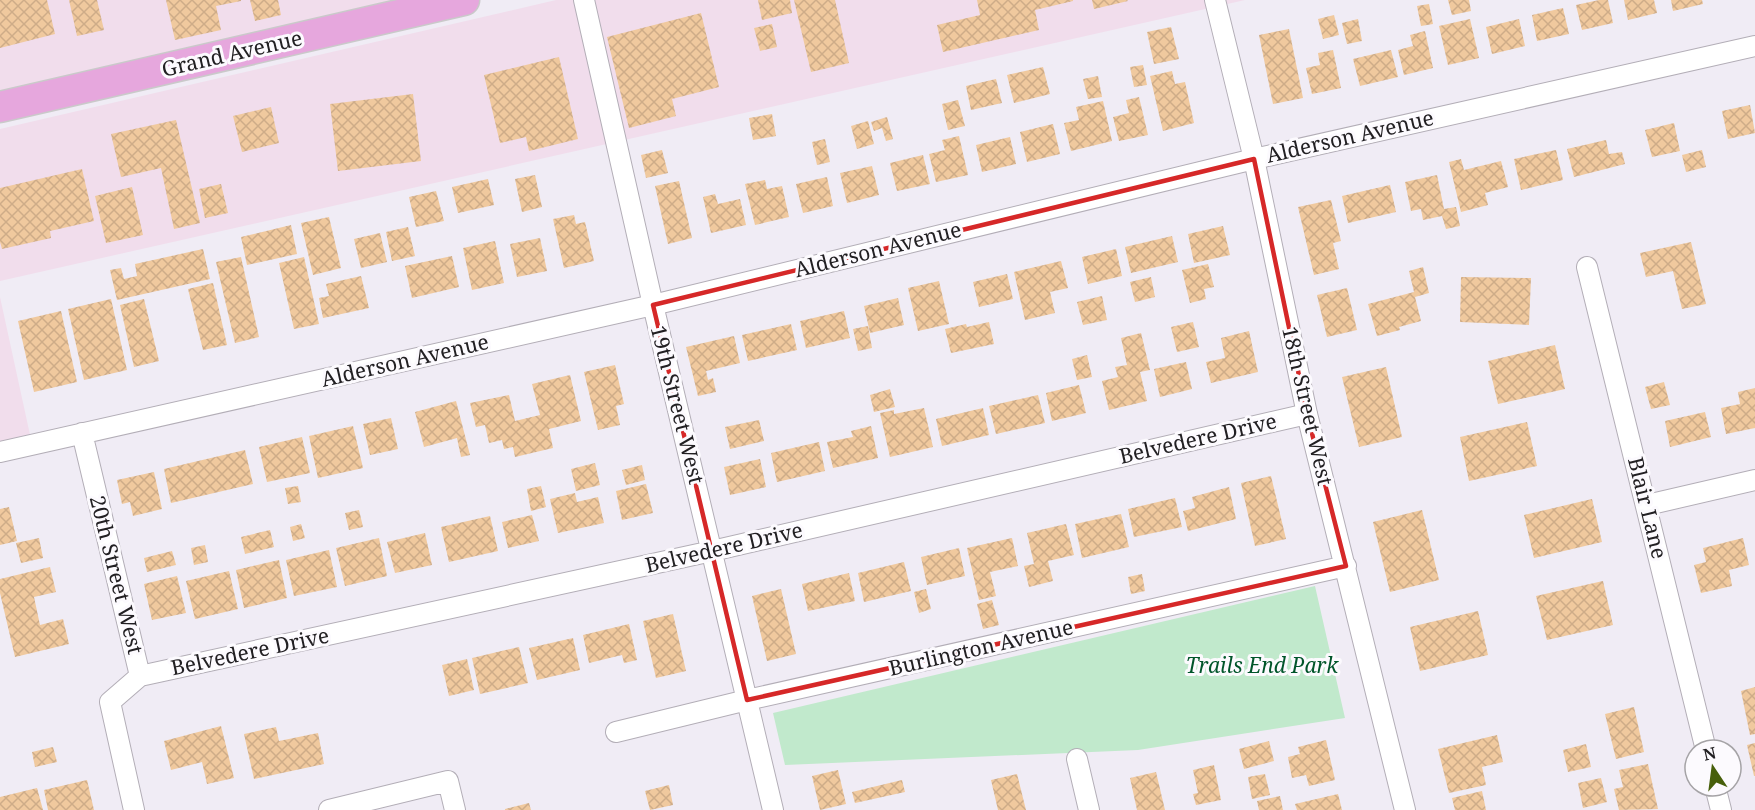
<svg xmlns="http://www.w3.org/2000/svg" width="1755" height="810" font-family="'Noto Serif',serif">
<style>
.commercial{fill:#f1ddec}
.green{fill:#c1e9cc}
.building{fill:url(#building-cross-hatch)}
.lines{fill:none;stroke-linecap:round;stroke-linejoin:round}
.minor-casing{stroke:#b3aeb7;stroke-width:22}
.primary-casing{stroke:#cac9ca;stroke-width:33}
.minor{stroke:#fff;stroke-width:20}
.primary{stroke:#e6a7dd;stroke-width:30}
.marked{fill:none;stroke:#d62828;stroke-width:4.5;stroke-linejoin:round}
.labels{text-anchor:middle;stroke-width:6;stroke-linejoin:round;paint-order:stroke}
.street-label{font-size:21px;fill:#222023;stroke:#fcfafe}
.park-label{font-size:21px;font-style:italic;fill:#00552a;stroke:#fcfafe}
</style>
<defs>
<pattern id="building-cross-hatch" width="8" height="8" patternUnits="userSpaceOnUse" patternTransform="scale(1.5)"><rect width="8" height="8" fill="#f0c99e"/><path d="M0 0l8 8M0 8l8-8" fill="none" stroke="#ceac88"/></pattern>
</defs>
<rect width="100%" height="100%" fill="#f0ecf5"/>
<path class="commercial" d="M0,0h464l-464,107z
M556,0h689l-1245,281v-152z
M0,297l32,147 -32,8z"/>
<path class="green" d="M1315,586l30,132 -207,32 -353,15 -12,-52z"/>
<path class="building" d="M0,0h47l8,34 -55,14z
M69,0h28l7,30 -27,6z
M166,0h75v1l-25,5 5,24 -46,10z
M250,0h28l3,15 -26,6z
M758,0h32l2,13 -30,7z
M794,0h41l14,63 -38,9z
M977,0h96v1l-38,9 4,20 -96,22 -6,-27 43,-10z
M1092,0h35l1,1 -34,8z
M1448,0h21l2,11 -19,4z
M1599,0h9l5,23 -31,7 -6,-25z
M1624,0h30l3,13 -29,7z
M1671,0h31l1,4 -30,7z
M1429,4l4,20 -12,2 -4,-20z
M1563,8l6,26 -32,7 -5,-26z
M701,13l18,74 -47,12 4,17 -47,12 -22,-91z
M1334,15l5,20 -16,4 -5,-20z
M1358,19l4,22 -15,3 -5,-21z
M1470,19l9,39 -31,7 -9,-39z
M1519,19l6,27 -33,8 -6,-27z
M772,24l5,23 -17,4 -6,-23z
M1171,27l8,32 -25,5 -7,-32z
M1289,29l14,69 -30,6 -14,-69z
M1425,31l8,37 -29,7 -6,-25 15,-4 -3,-11z
M1333,50l8,38 -29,6 -6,-26 14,-3 -2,-12z
M1391,50l7,27 -38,9 -7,-27z
M559,57l19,82 -49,12 -3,-14 -26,6 -16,-68z
M1143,65l4,20 -13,2 -4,-20z
M1043,67l7,27 -36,9 -7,-28z
M1172,71l3,13 10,-2 9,41 -31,8 -13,-55z
M1098,76l4,21 -14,2 -5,-20z
M996,79l6,24 -31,7 -5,-24z
M413,94l8,67 -83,10 -8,-67z
M1139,97l9,38 -29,6 -6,-24 16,-4 -3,-13z
M958,100l7,26 -17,4 -6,-26z
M1103,101l9,40 -41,10 -7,-28 15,-3 -3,-13z
M1750,105l5,28 -27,6 -6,-28z
M271,107l8,36 -37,9 -9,-36z
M772,114l4,22 -23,4 -4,-22z
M887,117l6,22 -7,2 -4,-13 -8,3 -3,-9z
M176,120l24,103 -26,6 -13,-61 -40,9 -10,-43z
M868,121l6,23 -17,5 -6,-23z
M1674,123l6,28 -28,6 -7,-27z
M1053,124l7,30 -33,8 -7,-30z
M959,136l9,39 -32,7 -7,-28 16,-4 -3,-10z
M1010,137l6,27 -34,8 -6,-27z
M825,139l5,23 -13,3 -5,-23z
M1606,140l3,14 13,-2 3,12 -51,13 -7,-28z
M662,150l6,23 -22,5 -5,-23z
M1556,150l7,30 -42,10 -7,-31z
M1702,150l4,17 -20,5 -4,-17z
M923,155l7,29 -33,7 -7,-28z
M1461,159l3,11 37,-9 7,26 -23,6 3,12 -27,7 -12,-50z
M872,166l7,29 -32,8 -7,-30z
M82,169l12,52 -44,10 1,7 -49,11 -2,-7v-54z
M535,175l7,32 -20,5 -7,-33z
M1437,175l7,34 12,-2 4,19 -14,3 -4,-13 -19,4 -2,-11 -10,2 -6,-29z
M827,177l6,29 -30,7 -7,-29z
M488,179l6,26 -36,8 -6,-26z
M765,180l2,9 15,-3 7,31 -34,8 -10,-41z
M679,181l13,57 -24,6 -13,-58z
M221,184l7,29 -23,5 -6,-29z
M1390,185l6,27 -48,11 -6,-27z
M132,187l11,48 -37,8 -11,-47z
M436,191l8,30 -28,6 -7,-30z
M715,194l3,10 22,-5 6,26 -35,8 -8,-36z
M1331,200l10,41 -8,2 6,26 -25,6 -16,-68z
M574,215l2,9 9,-2 9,39 -30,7 -11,-49z
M329,217l12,51 -28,7 -12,-52z
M291,225l6,29 -50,11 -6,-28z
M1223,226l7,29 -36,8 -6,-29z
M408,227l7,29 -23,5 -6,-29z
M380,233l7,29 -26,6 -7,-29z
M1172,236l6,26 -47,11 -6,-26z
M540,238l7,33 -30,6 -7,-33z
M495,241l9,42 -32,7 -9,-42z
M1691,242l15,62 -24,5 -9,-38 -27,6 -6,-24z
M203,249l7,30 -93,21 -7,-30 11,-2 3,11 13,-3 -2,-12z
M1116,249l6,27 -34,8 -6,-27z
M452,256l7,31 -47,11 -7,-32z
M241,257l18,80 -24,6 -19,-81z
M304,257l15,67 -25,5 -15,-66z
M1061,261l7,27 -18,4 5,21 -30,7 -11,-48z
M1208,264l6,23 -10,2 2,10 -16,4 -8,-33z
M1423,267l6,26 -14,4 6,24 -22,6 1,3 -23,6 -9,-32 46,-12 -5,-21z
M1007,274l6,25 -34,8 -6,-25z
M361,276l8,32 -46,10 -4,-20 10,-2 -3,-12z
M1151,277l4,20 -20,5 -5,-20z
M1461,277l70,1 -2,47 -69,-3z
M939,281l10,43 -31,7 -10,-43z
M213,283l14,62 -24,5 -15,-61z
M1347,288l10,42 -30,7 -10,-42z
M1102,296l5,24 -24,5 -6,-23z
M898,298l6,27 -34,8 -6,-27z
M111,299l16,71 -43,10 -16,-71z
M144,299l15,62 -25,6 -14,-62z
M61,311l16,71 -43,10 -16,-71z
M844,311l6,27 -44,10 -6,-27z
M989,322l5,22 -43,9 -6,-24 21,-5 1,3z
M1193,322l6,25 -22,5 -6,-25z
M791,324l6,26 -49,11 -6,-26z
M868,326l4,22 -14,3 -5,-22z
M1249,331l9,41 -47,11 -5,-21 19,-4 -4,-20z
M1141,333l9,37 -10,2 7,29 -38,9 -7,-29 16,-4 -3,-10 12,-2 -6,-27z
M734,336l6,27 -34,8 2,9 5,-2 3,14 -18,4 -12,-49z
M1555,345l10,44 -67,15 -10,-43z
M1087,355l5,22 -15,3 -5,-21z
M1186,362l6,27 -32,8 -6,-28z
M615,365l9,39 -8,2 4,19 -22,5 -14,-58z
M1386,367l16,70 -43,10 -17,-70z
M570,375l11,46 -32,8 4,19 -38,9 -2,-10 -9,2 -2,-9 -13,3 -4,-18 -9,2 -6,-24 39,-8 6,26 25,-6 -8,-31z
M1664,382l6,23 -19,4 -6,-22z
M1079,385l7,28 -34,8 -6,-28z
M1755,388v40l-29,6 -5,-26 19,-4 -2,-12z
M890,389l5,18 -21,5 -4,-17z
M1038,395l7,28 -49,11 -7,-28z
M456,401l14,54 -9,2 -4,-19 -33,9 -9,-35z
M924,408l9,39 -43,10 -10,-44 14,-3v4z
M983,408l6,27 -47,11 -6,-27z
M1705,412l6,25 -41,10 -5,-26z
M391,418l7,31 -28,6 -7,-31z
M759,420l5,21 -34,8 -5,-22z
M1527,422l10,44 -68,15 -9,-44z
M353,426l10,42 -45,10 -9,-42z
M871,426l7,32 -45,10 -6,-26 26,-5 -2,-6z
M302,437l8,36 -43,9 -8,-35z
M819,442l6,29 -48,11 -6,-29z
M245,450l8,34 -82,19 -7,-34z
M760,459l6,28 -36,8 -6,-28z
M595,463l5,22 -24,6 -5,-22z
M642,465l3,15 -19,5 -4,-15z
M154,472l8,37 -29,7 -3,-14 -8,2 -5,-24z
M1271,476l15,63 -31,7 -14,-63z
M646,484l7,29 -31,7 -6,-29z
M298,486l3,16 -13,2 -3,-16z
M541,486l5,21 -15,4 -4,-22z
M1229,487l7,32 -48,12 -5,-20 12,-3 -3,-11z
M575,493l2,9 21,-5 6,26 -46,10 -8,-34z
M1175,498l7,29 -48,10 -6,-28z
M1592,499l10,43 -68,16 -10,-43z
M9,507l8,34 -17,4v-36z
M359,510l4,17 -14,3 -4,-17z
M1422,510l17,70 -49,12 -17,-70z
M1121,514l8,33 -47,11 -7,-34z
M532,515l7,26 -31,7 -6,-26z
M490,516l8,35 -49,11 -8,-35z
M301,524l4,14 -12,3 -3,-14z
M1066,524l8,31 -26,6 5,20 -24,6 -5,-21 10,-2 -7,-31z
M270,530l4,17 -29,7 -4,-17z
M425,533l7,32 -37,8 -8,-31z
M39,538l4,20 -22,5 -5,-20z
M379,538l8,38 -42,10 -9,-38z
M1012,538l6,28 -28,6 6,24 -17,4 -12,-52z
M1743,538l6,27 -20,5 3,16 -31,7 -7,-28 12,-3 -3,-14z
M205,545l3,17 -14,3 -3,-17z
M959,548l6,28 -38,9 -6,-28z
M329,550l8,37 -43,9 -8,-36z
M172,551l4,14 -29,7 -3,-14z
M279,560l8,38 -43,10 -8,-38z
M904,562l7,29 -47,11 -6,-29z
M50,567l6,25 -22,5 6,28 23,-6 6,25 -54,13 -15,-64v-14z
M229,571l9,38 -43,10 -9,-38z
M849,573l6,28 -47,10 -6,-27z
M1142,574l3,17 -14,3 -3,-17z
M177,576l9,37 -34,7 -8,-36z
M1603,581l10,44 -66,15 -11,-44z
M781,589l15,65 -29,7 -15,-65z
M926,589l5,20 -12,4 -5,-21z
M992,600l7,25 -16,4 -6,-25z
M1478,611l10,44 -68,16 -10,-44z
M673,614l13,57 -30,7 -13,-57z
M629,624l8,36 -13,3 -2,-8 -33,8 -6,-28z
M573,638l7,32 -43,10 -8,-32z
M519,647l9,36 -48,11 -8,-36z
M467,659l7,31 -25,6 -7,-31z
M1755,687v47l-5,1 -9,-44z
M1634,707l10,45 -28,7 -11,-45z
M221,726l13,52 -27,6 -5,-22 -31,8 -7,-29z
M276,727l3,14 39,-8 6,31 -70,15 -10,-45z
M1497,735l6,27 -21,5 4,18 -37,8 -11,-44z
M1326,740l9,40 -26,6 -3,-11 -14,3 -4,-21 12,-3 -2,-7z
M1269,741l5,20 -30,8 -5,-20z
M1755,743v33h-1l-7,-31z
M1586,744l5,23 -23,5 -5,-22z
M53,747l4,15 -22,5 -3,-15z
M1648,764l10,45 -39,1 -5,-21 9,-2 -4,-17z
M1214,765l7,35 -25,5 -3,-11 5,-1 -5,-23z
M838,770l8,34 -26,6 -8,-34z
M1156,772l9,38h-28l-7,-32z
M1017,774l9,36h-28l-7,-30z
M1265,774l5,21 -18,4 -4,-22z
M1601,778l6,24 -24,6 -5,-25z
M87,780l7,30h-46l-4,-20z
M902,780l3,12 -50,11 -3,-11z
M669,785l4,20 -23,5 -5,-19z
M37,788l6,22h-43v-13z
M1482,791l4,19h-31l-3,-12z
M1338,794l4,16h-45l-2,-6z
M1280,796l3,14h-24l-2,-9z
M529,803l2,7h-26v-1z"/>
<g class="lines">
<g class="minor-casing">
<path id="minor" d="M584,0l69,305 120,505
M1215,0l39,159 53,255 98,396
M1587,267l119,483
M82,433l58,243 -30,26 24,108
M0,452l653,-147 601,-146 501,-113
M1647,505l108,-25
M140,676l572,-125 595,-137
M616,732l131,-32 599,-134
M1077,759l12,51
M1715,786l6,24
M329,810l119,-29 7,29"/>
</g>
<g class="primary-casing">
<path id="primary" d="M0,107l464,-107"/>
</g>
<use href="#minor" class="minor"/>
<use href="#primary" class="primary"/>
</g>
<path class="marked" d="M1254,159l53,255 39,152 -599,134 -94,-395z"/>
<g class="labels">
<g class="street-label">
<text transform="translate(232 54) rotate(-13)" y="7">Grand Avenue</text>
<text transform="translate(1350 137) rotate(-13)" y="7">Alderson Avenue</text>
<text transform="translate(878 250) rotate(-14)" y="7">Alderson Avenue</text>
<text transform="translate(405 361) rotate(-13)" y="7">Alderson Avenue</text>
<text transform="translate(677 405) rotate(76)" y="7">19th Street West</text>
<text transform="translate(1307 406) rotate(77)" y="7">18th Street West</text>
<text transform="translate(1198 439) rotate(-13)" y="7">Belvedere Drive</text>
<text transform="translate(1647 508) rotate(76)" y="7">Blair Lane</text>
<text transform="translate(724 548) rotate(-13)" y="7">Belvedere Drive</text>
<text transform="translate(116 575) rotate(76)" y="7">20th Street West</text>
<text transform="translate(981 648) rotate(-13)" y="7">Burlington Avenue</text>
<text transform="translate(250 652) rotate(-12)" y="7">Belvedere Drive</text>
</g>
<g class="park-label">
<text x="1262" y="673">Trails End Park</text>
</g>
</g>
<g transform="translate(1713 768) rotate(347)"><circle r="28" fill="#fcfafe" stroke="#a5a3a6" stroke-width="1.5"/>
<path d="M0-4.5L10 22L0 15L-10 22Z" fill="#475f0b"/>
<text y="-9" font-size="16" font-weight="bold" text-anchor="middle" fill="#222023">N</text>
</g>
</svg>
